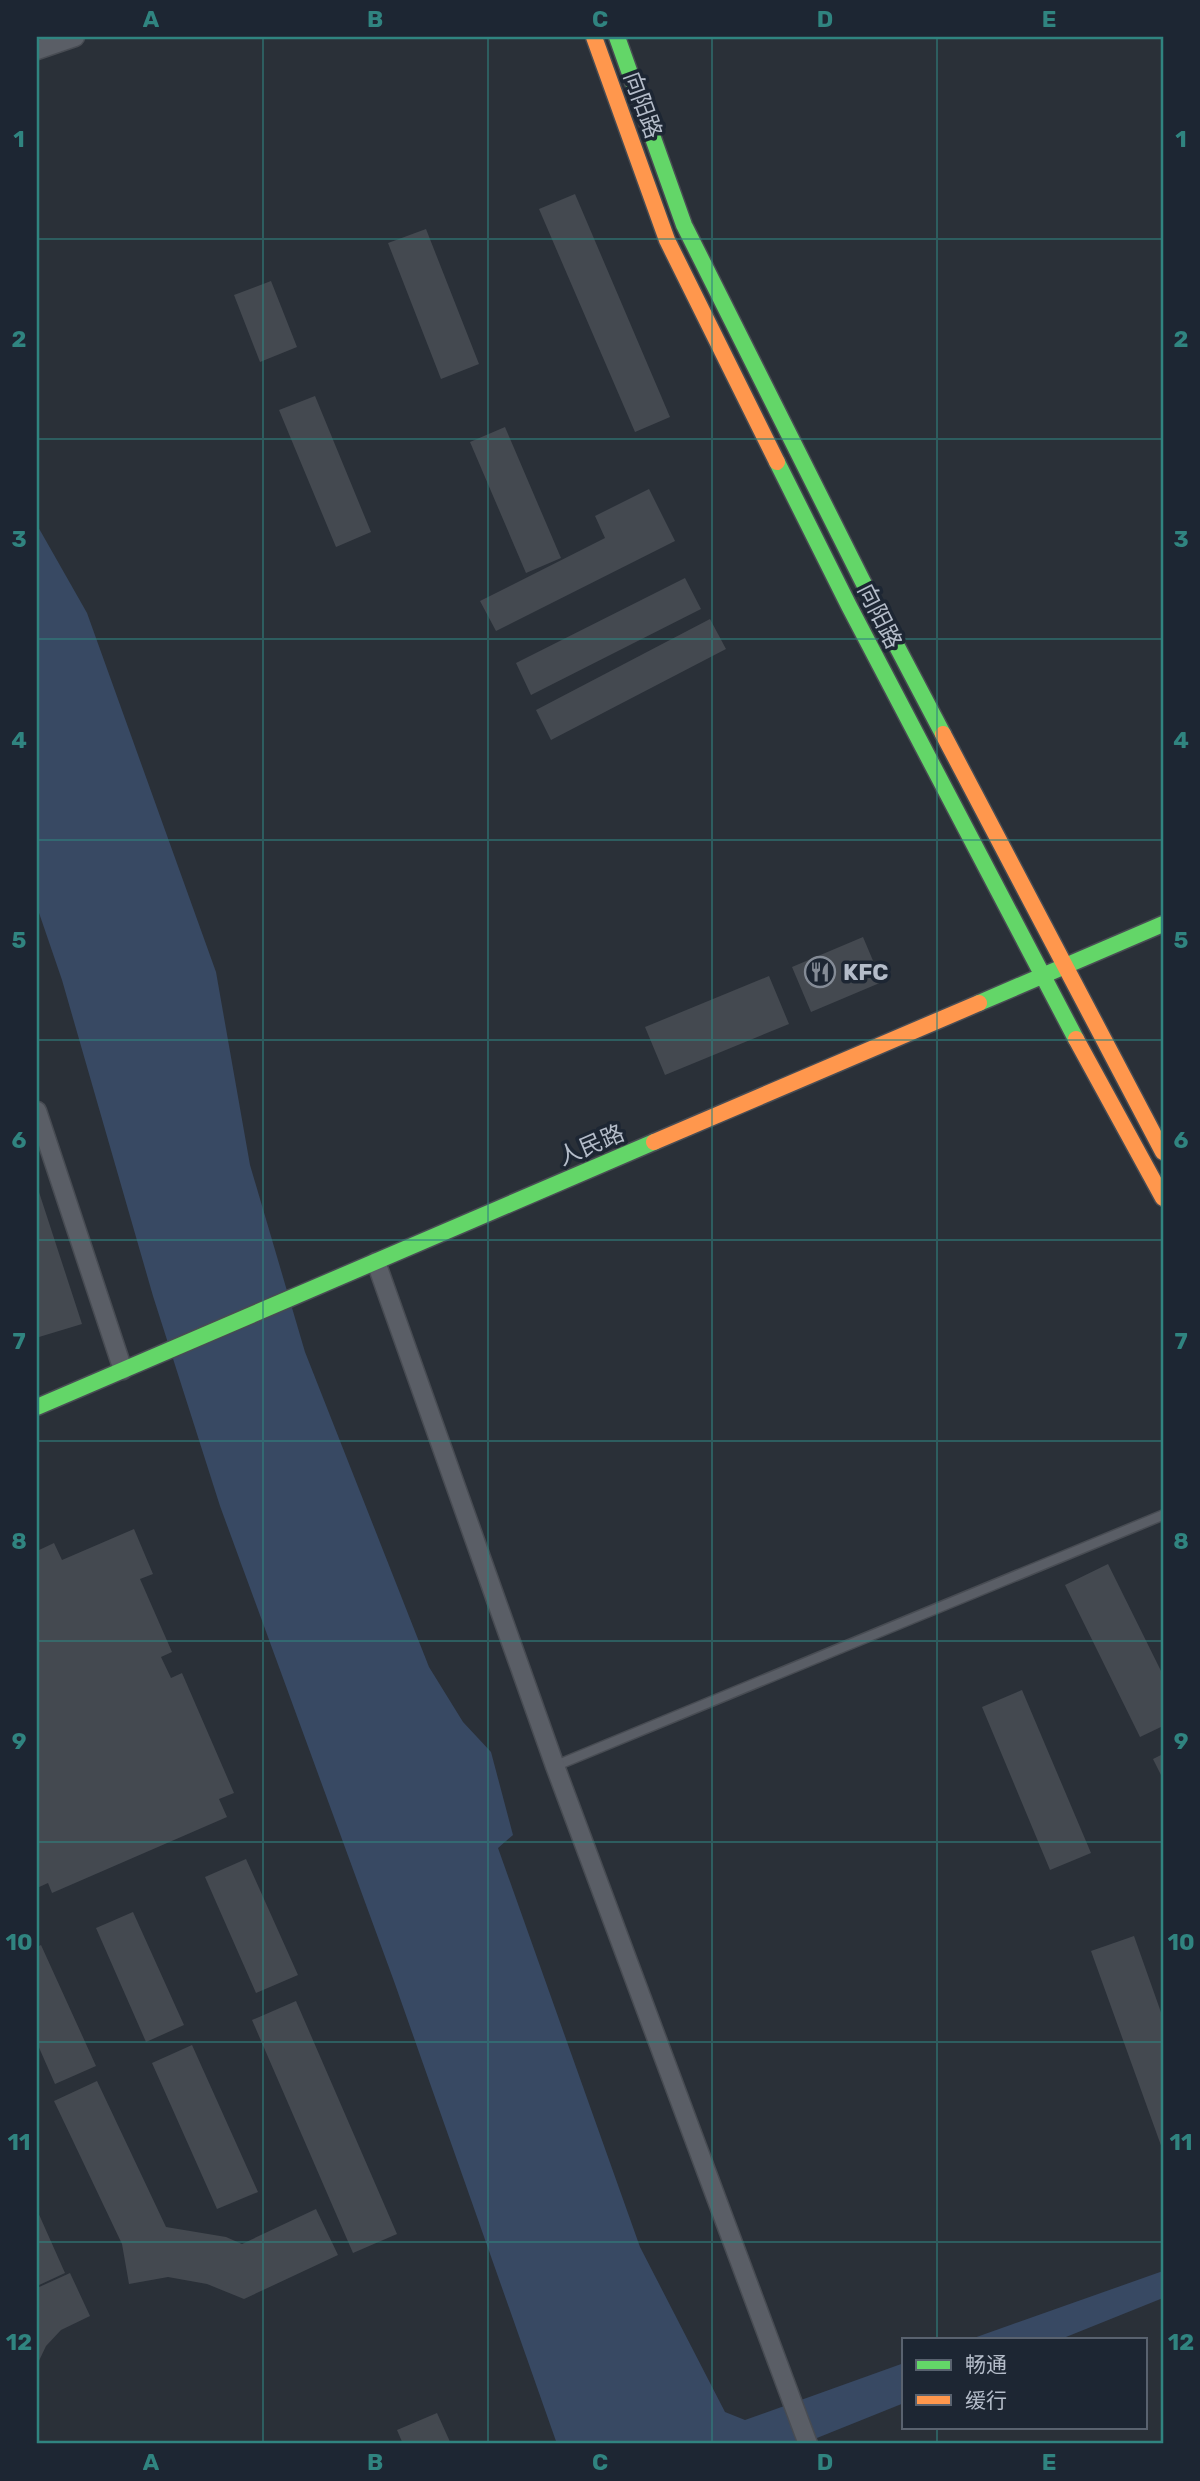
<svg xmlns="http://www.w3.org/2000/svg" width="1200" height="2481" font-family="Rubik,'Noto Sans SC',sans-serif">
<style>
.water{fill:#384963}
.building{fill:#444950}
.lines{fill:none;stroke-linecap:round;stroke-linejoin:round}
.lane-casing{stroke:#484c53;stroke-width:12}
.street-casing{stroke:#484c53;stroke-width:21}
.fast-casing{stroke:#484c53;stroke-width:19}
.slow-casing{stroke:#484c53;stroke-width:19}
.lane{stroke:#5a5e66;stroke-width:9}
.street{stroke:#5a5e66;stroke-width:18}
.fast{stroke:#63d668;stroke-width:16}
.slow{stroke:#ff974d;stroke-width:16}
.grid{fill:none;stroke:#308480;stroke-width:2;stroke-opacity:0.55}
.labels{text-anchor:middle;stroke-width:7;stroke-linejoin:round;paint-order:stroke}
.street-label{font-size:23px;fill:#b4bcc9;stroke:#1d2633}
.poi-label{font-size:23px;font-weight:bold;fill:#b4bcc9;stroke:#1d2633;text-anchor:start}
.neatline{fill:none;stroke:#308480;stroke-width:2.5}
.grid-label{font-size:23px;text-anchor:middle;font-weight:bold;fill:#308480}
</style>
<rect width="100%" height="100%" fill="#2a3038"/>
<path class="water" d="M37,525l50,88 129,359 34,193 55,187 124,315 34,55 28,30 22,83 -15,13 142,399 85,165 20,8 159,-57v40l-102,41h-245l-162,-460 -175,-478 -67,-210 -91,-316 -25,-73z
M1163,2271v27l-102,41h-90z"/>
<path class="building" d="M575,194l95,223 -35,15 -96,-223z
M426,229l53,135 -38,15 -53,-136z
M271,281l26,66 -37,15 -26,-67z
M315,396l56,136 -35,15 -57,-137z
M505,427l56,131 -35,15 -56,-131z
M649,489l26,52 -179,90 -16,-30 125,-63 -10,-22z
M685,578l16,31 -170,86 -15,-32z
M710,619l16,30 -175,91 -15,-30z
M863,937l19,45 -71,30 -19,-45z
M769,976l20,48 -124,51 -20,-48z
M37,1186l45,138 -43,13 -2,-8z
M134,1529l19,45 -13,5 32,73 -11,5 10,21 11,-5 52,120 -15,6 8,18 -175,76 -4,-10 -11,5v-337l17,-8 8,17z
M1108,1564l55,111v51l-23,11 -75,-152z
M1022,1690l69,163 -41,17 -68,-163z
M1163,1754v25l-10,-20z
M246,1859l52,116 -42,18 -51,-116z
M133,1912l51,113 -38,17 -50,-114z
M1134,1936l29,82v133l-72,-200z
M41,1945l55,121 -41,18 -18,-41v-96z
M296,2001l101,233 -44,19 -101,-233z
M192,2045l66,147 -41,17 -65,-146z
M97,2081l69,146 60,10 16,7 74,-35 22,46 -94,44 -37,-15 -39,-7 -39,7 -7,-40 -68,-143z
M37,2210l28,63 -28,13z
M70,2273l20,43 -29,14 -15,16 -9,19v-77z
M437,2413l14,31h-48l-6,-14z"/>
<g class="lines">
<g class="lane-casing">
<path id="lane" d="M555,1766l608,-251"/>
</g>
<g class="street-casing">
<path id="street" d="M37,50l38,-13
M37,1111l86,259
M376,1262l179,504 253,678"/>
</g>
<g class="fast-casing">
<path id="fast" d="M617,37l67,188 179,357 80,152
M777,462l72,144 227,433
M979,1003l184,-79
M37,1407l617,-265"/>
</g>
<g class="slow-casing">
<path id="slow" d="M594,37l73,203 110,222
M943,734l220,418
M1076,1039l87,159
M654,1142l325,-139"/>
</g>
<use href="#lane" class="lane"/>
<use href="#street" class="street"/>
<use href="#fast" class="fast"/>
<use href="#slow" class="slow"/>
</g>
<path class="grid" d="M263,37v2407M488,37v2407M712,37v2407M937,37v2302M37,239h1126M37,439h1126M37,639h1126M37,840h1126M37,1040h1126M37,1240h1126M37,1441h1126M37,1641h1126M37,1842h1126M37,2042h1126M37,2242h1126M937,2427v17"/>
<defs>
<g id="restaurant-ring" transform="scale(1.575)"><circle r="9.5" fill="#1d2633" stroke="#848b96" stroke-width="1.5"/><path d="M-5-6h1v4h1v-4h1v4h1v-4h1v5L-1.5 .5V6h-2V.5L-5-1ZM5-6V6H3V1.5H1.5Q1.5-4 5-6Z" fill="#848b96"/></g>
</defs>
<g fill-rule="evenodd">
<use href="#restaurant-ring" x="820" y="972"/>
</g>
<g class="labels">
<g class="street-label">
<text transform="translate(643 105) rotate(70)" y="8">向阳路</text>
<text transform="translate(880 616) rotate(63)" y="8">向阳路</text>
<text transform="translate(591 1145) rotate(-23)" y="8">人民路</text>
</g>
<g class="poi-label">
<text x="843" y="980">KFC</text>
</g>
</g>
<rect width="1200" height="2481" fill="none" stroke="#1d2633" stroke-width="77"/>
<rect x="902" y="2338" width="245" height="91" fill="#1d2633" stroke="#59626f" stroke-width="2"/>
<rect x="916" y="2360" width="35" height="10" fill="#63d668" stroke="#59626f" stroke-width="2"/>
<text x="965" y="2372" font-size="21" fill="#b4bcc9">畅通</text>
<rect x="916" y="2395" width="35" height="10" fill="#ff974d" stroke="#59626f" stroke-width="2"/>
<text x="965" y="2408" font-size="21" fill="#b4bcc9">缓行</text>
<rect x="38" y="38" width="1124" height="2404" class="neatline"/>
<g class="grid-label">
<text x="151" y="27">A</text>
<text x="375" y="27">B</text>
<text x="600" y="27">C</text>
<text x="825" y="27">D</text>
<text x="1049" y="27">E</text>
<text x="19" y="147">1</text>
<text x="1181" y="147">1</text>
<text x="19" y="347">2</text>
<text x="1181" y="347">2</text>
<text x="19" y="547">3</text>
<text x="1181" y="547">3</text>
<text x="19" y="748">4</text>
<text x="1181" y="748">4</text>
<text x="19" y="948">5</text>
<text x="1181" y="948">5</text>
<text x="19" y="1148">6</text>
<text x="1181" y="1148">6</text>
<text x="19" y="1349">7</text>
<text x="1181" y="1349">7</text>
<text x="19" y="1549">8</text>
<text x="1181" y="1549">8</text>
<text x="19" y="1749">9</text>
<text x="1181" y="1749">9</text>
<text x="19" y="1950">10</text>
<text x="1181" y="1950">10</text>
<text x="19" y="2150">11</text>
<text x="1181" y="2150">11</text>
<text x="19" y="2350">12</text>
<text x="1181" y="2350">12</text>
<text x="151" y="2470">A</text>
<text x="375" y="2470">B</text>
<text x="600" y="2470">C</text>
<text x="825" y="2470">D</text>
<text x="1049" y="2470">E</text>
</g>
</svg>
